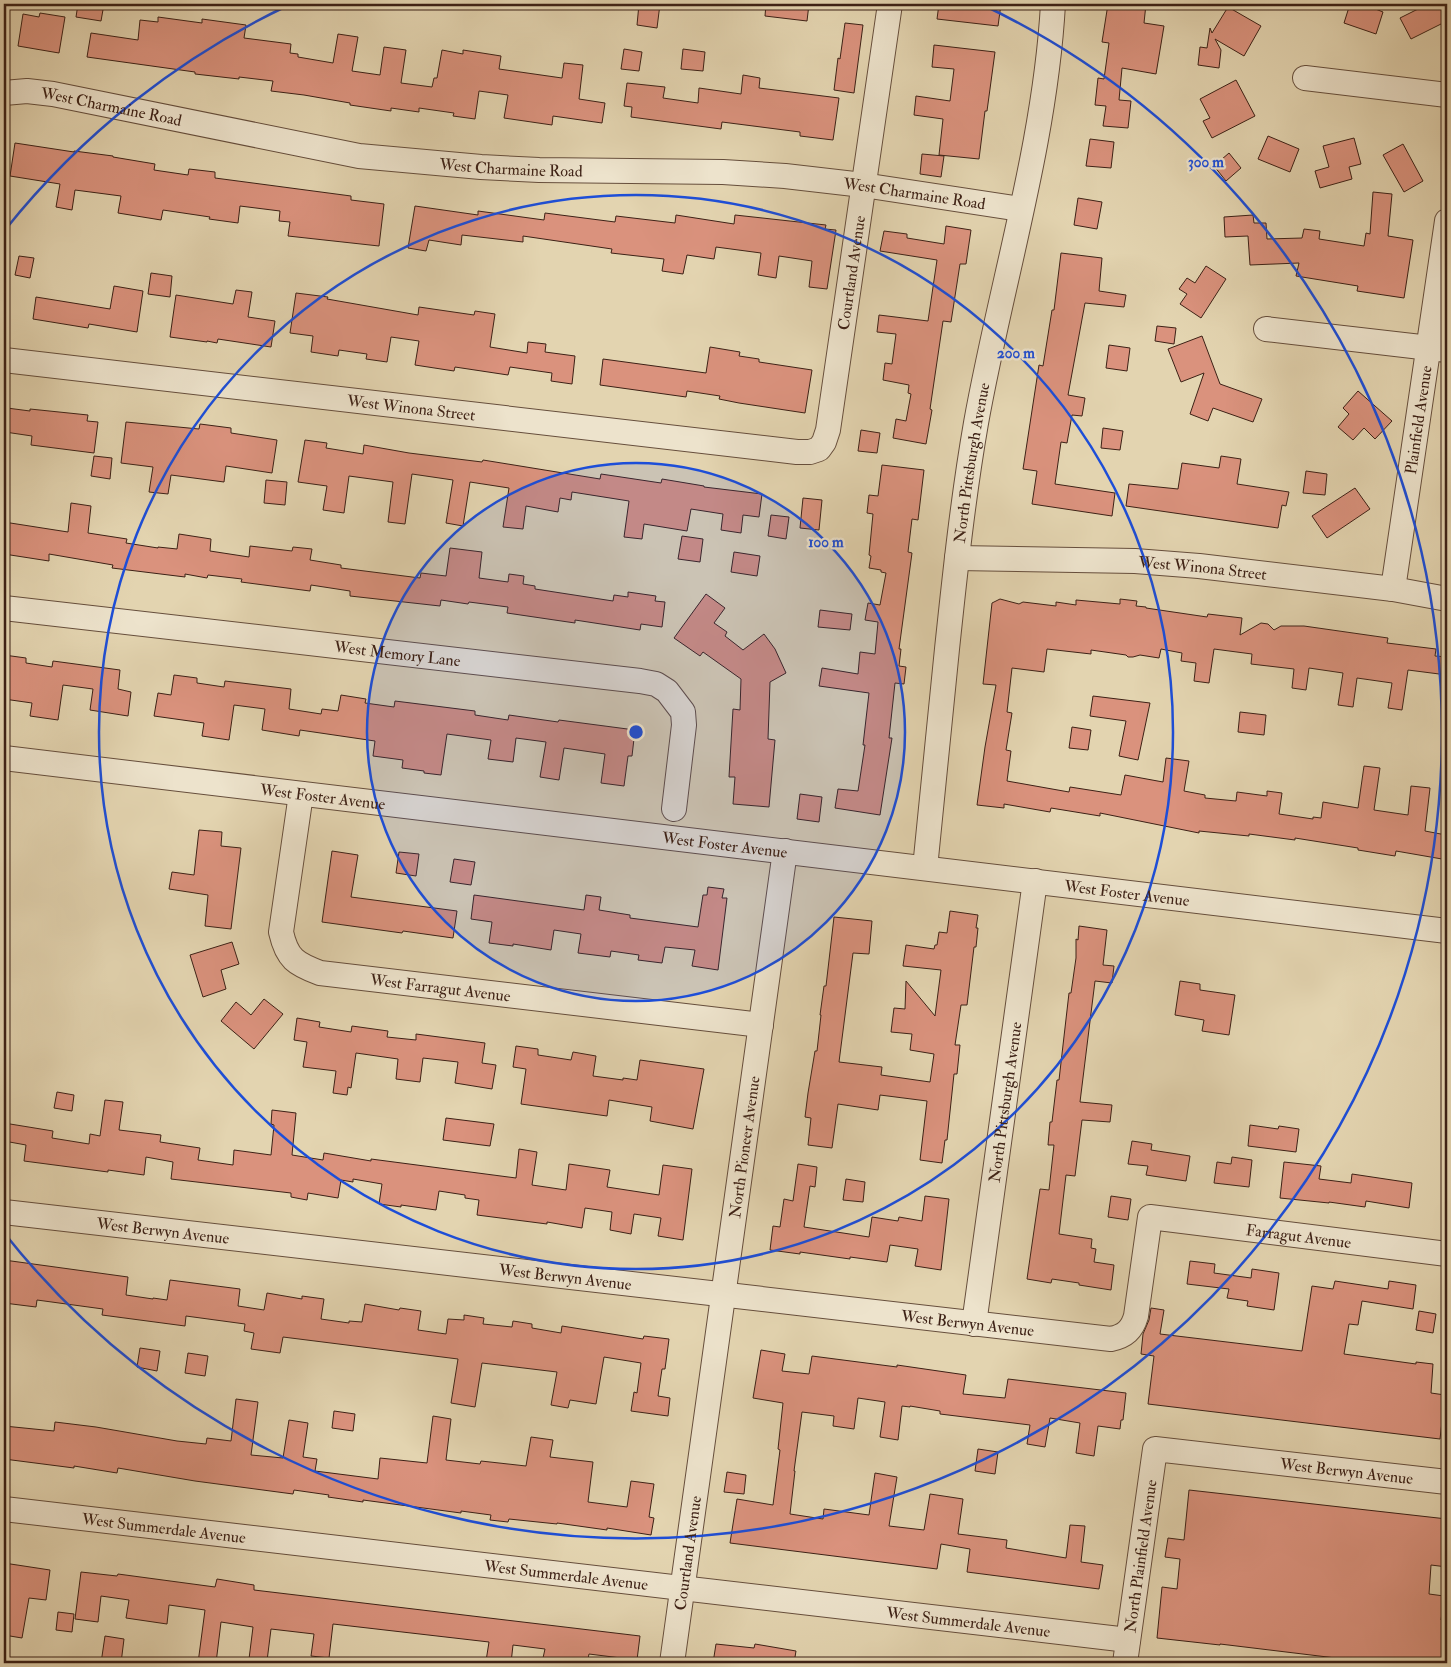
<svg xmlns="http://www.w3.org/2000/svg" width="1451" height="1667" font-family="'IM FELL Double Pica',serif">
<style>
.building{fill:#da927d;stroke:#3d2116}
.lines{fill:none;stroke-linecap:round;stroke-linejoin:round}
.minor-casing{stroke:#664e3c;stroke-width:26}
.minor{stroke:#ede3cc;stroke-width:24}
.ring{fill:none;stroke:#1d4ed8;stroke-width:2.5}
.labels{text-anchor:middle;stroke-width:4.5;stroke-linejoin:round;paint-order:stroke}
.street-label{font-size:16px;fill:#3d2116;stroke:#ede3cc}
.centre{fill:#1d4ed8;stroke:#ede3cc;stroke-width:2.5}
.ring-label{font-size:15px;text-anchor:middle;font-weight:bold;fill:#1d4ed8;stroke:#ede3cc;stroke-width:4.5;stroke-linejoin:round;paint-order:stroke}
</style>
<rect width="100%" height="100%" fill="#e3d4b0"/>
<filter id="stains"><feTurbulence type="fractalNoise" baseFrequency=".004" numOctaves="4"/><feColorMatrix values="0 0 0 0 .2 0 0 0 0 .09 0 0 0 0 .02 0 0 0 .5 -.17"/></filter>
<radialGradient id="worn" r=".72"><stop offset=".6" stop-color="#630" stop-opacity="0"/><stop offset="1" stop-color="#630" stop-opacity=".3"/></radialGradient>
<path class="building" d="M78,4h26l-3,17 -25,-4z
M639,4h21l-3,24 -20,-3z
M766,4h43l-2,17 -42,-5z
M939,4h62l-3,22 -61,-7z
M1108,4h38l-2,19 20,3 -8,48 -34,-6 -3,32 12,1 -3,27 -25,-2 3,-20 -11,-1 3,-27 6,1 5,-36 -7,-1z
M1350,4h24l-1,4 10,4 -7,22 -32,-11z
M1428,4h15l4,7v10l-36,18 -11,-21z
M1228,7l33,19 -17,30 -29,-17 6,11 -2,18 -21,-3 2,-18 7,1 3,-20 2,5z
M40,13l25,4 -6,36 -41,-7 5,-32 16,3z
M158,17l44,6v-4l44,6 -2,13 47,6 -1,9 8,1v3l35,6 5,-29 20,3 -6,34 28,4 4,-28 22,3 -5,33 31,4 2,-9h3l5,-28 21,4v-4l38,6 -2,13 63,9 2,-15 19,2 -4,34 26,4 -3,20 -49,-7 -1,9 -48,-7 4,-23 -29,-4 -4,28 -22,-3 1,-3 -35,-5v4l-28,-4v3l-41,-6v-2l-46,-8 -33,-4 2,-10 -34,-4v2l-44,-5v-2l-108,-15 4,-24 47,7 2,-20 18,2z
M845,23l18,2 -9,68 -20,-3 4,-32 2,1z
M934,45l61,7 -8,59h-2l-6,48 -40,-4 4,-36 -29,-4 2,-19 34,5 4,-32 -22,-2z
M624,49l18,3 -3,19 -18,-2z
M683,49l22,3 -2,19 -22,-2z
M743,75l17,3 -1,10 80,10 -6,42 -33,-4v-4l-78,-10 -1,7 -90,-12 1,-10 -8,-1 3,-23 38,4 -2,11 35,5 1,-15 42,6z
M1236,80l19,36 -43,22 -9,-17 7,-3 -10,-19z
M1268,136l31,13 -9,23 -32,-13z
M1354,138l7,26 -12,3 3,12 -32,9 -5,-17 14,-4 -6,-21z
M1090,139l24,3 -3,26 -25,-2z
M15,143l59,9v-1l39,5v1l42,7 -1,6 34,5 1,-6 26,3v6l136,18v4l33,4 -5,42 -91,-10 2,-14 -11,-1 1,-10 -40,-5 -2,17 -29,-4 1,-2 -47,-7 -2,10 -43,-7 3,-17 -46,-6 -3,20 -16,-3 4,-23 -50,-8z
M1403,144l20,37 -19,11 -21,-37z
M1229,153l12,15 -15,13 -12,-15z
M922,154l22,2 -3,21 -21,-3z
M1373,192l19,2 -4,42 25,4 -9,58 -47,-7 1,-5 -62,-10 3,-13 -49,2 -2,-29 -23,1 -1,-20 29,-2 1,8h12l1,16 35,-1 2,-9 16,2 -1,8 45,7 2,-13 4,1z
M1078,198l24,4 -5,27 -23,-4z
M415,206l63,9v-4l66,9 1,-7 70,9 1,-6 59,7 1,-8 58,9 1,-9 91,10 -1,4 11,1 -9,59 -18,-2 3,-26 -33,-5 -3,22 -18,-3 3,-22 -45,-6 -2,12 -27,-4 -4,19 -21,-3 2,-12 -53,-6 1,-4 -89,-13v6l-61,-7 -1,10 -32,-5 -3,11 -18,-3z
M946,226l25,4 -5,34h-6l-9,58 -8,-1 -13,88 2,1 -6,34 -33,-6 3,-19 10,2 5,-27 -3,-1 1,-8 -26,-5 2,-17 7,1 4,-30 -19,-2 2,-17 49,6 9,-61 -57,-9 4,-20 23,3v4l37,6z
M1061,253l41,5 -3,33 27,4 -2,12 -39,-4 -17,92 17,3 -3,18 -10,-1 -5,28 -6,-1 -6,42 60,9 -3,23 -80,-12 5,-33 -14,-2 16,-104 4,1 9,-56h2z
M19,256l15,2 -4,20 -15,-3z
M1206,266l20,13 -25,39 -21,-14 7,-10 -8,-5 8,-11 8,5z
M151,273l21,3 -2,21 -22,-3z
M114,286l29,5 -6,41 -48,-8 -1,4 -55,-9 3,-22 74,12z
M236,290l16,2 -4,25 27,4 -4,26 -53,-8 -1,4 -10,-2v1l-37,-5 6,-42 57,9z
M296,293l32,4 -1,2 91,16 1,-8 55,8 1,-4 20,3 -5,33 37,6 1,-11 18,2 -1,8 30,4 -3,28 -21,-3 1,-8 -42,-6 -2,8 -53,-8 -1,4 -39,-6 4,-24 -28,-4 -4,25 -21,-3 1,-5 -28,-4 -1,6 -27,-4 2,-16 -23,-3z
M1157,326l19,2 -2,16 -19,-3z
M1202,336l18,48 42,15 -9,23 -40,-14 -5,13 -18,-7 14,-41 -23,9 -13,-33z
M1109,345l21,3 -3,23 -21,-3z
M710,347l30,5 -1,4 20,3v3l53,8 -7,43 -66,-10 -20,-4 1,-3 -33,-5 -1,6 -86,-12 3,-26 103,14z
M1358,391l34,30 -17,18 -11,-11 -11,12 -15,-13 11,-13 -6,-6z
M7,408l23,3v-2l58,6 -1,6 11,1 -4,31 -63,-8 1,-9 -27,-4z
M126,422l73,7 1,-5 31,4v5l46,7 -5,33 -46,-7 -2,16 -53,-7 -3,19 -19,-2 4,-25 -32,-4z
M1103,428l20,3 -3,19 -19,-2z
M861,430l19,3 -3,20 -19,-2z
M305,440l22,3 -1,5 37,6 1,-9 45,8 73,9 1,-2 117,19 1,-5 60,9 1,-4 42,7v1l58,7 -3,23 -16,-2 -2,18 -20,-3 2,-16 -32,-5 -4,22 -43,-7 -2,15 -18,-2 5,-36 -57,-9 -1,8 -11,-2 -2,14 -32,-6 -3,23 -20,-2 6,-39 -39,-6 -7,44 -17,-3 7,-43 -41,-6 -7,50 -17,-2 5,-40 -44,-6 -5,37 -21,-3 4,-24 -29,-4z
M94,456l18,2 -2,21 -19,-3z
M1221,456l20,3 -4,25 52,8 -3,14 -4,-1 -4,23 -152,-22 3,-22 49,5 4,-26 37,5z
M882,465l42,5 -6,50 -6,-1 -4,33 4,1 -13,96h2l-2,17 7,1 -2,17 -9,-1 -6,55h3l-12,77 -45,-7 3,-19 20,2 7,-46h-2l6,-52 -50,-7 3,-18 36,6 2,-22 15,2 3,-32 -13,-2 3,-17 12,2 6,-32 -5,-1v-2l-12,-2 2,-12 -2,-1 4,-41 -6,-1 2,-18 9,1z
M1306,471l21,3 -2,21 -22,-2z
M266,480l21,2 -2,23 -21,-2z
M1355,488l15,21 -43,29 -15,-22z
M803,498l19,2 -3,30 -19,-2z
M71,503l20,3 -3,27 39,6 -1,4 32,5v-1l19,2 2,-15 32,5 -1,12 39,6 1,-11 42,5 1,-4 19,2 -2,11 31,5v3l79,10 1,-5 25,3 4,-28 32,4 -3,26 29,4 1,-8 15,2 -1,8 12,2v3l78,12 1,-6 14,2v-5l28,4 -1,5 10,1 -3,25 -21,-3 -1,6 -65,-10v3l-68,-10 1,-6 -39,-5 -1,2 -27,-4 -1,6 -90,-10v-5l-39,-6 -1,6 -69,-9 1,-3 -34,-4 -1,3 -22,-4v3l-73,-9 1,-3 -64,-11v7l-45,-7v-32l64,10z
M771,515l18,2 -3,22 -18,-3z
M682,536l21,3 -3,23 -22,-3z
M734,552l26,4 -3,20 -26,-4z
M706,594l19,14 -11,15 13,9 -2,4 18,14 21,-16 11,15 11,24 -16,9 -2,57 7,1 -6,67 -36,-3 2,-27h-6l4,-68 7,1 1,-31 -38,-27 -3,4 -26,-18z
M1000,599l19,5 4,-2 33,4v-4l20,3v-5l44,4v-5l17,2 -1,5 10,1v1l61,9 1,-3 34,4 -2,17 21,-12 7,1 6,6 7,-4h23l84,12 -1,5 49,6 -1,7 12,1v18l-39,-5 -6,40 -14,-2 4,-25 -35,-5 -4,29 -15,-2 5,-32 -34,-5 -3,22 -14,-2 2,-19 -43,-5 1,-10 -38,-5 -5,34 -15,-2 2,-18 -15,-2 1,-8 -21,-4 -2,9 -19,-3 -7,2h-5l-2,-2 -35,-5v4l-44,-5 -3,23 -32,-4 -5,44 5,1 -6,37 5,1 -4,30 62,11 1,-5 51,8 4,-20 38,7 3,-24 23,3 -5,30 21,4v3l31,3 1,-9 30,4v-5l15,2 -3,21 34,5v-2l8,1 2,-16 35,6 6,-42 16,2 -6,42 34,5 3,-29 19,2 -5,43 21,4 -4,24 -46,-8 -1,5 -37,-6v-2l-63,-10v2l-46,-6v2l-50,-5v2l-99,-20v3l-49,-8 -1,4 -46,-8v4l-27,-3 8,-58 11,-62 -13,-1 9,-81z
M820,610l32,4 -2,16 -32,-3z
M4,655l22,3v5l26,4 1,-6 67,9 -2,19 13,3 -3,24 -38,-6 3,-21 -30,-4 -5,35 -28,-4 2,-13 -28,-4z
M174,675l23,3v5l27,4 1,-6 66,8 -2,20 32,5 1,-5 16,2 3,-16 25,4 -1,4 29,4 1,-6 80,10v4l33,5 1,-5 49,7 1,-2 76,10 -3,26h-4l-4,30 -23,-3 4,-29 -41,-6 -5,32 -19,-3 6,-35 -30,-4 -3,24 -25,-3 3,-19 -44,-6 -6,41 -17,-2v-2l-22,-3 1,-8 -30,-4 2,-15 -75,-11 -1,6 -37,-6 3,-21 -31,-4 -5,35 -27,-4 2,-13 -50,-7 4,-23 13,2z
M1093,696l57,7 -12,57 -19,-4 7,-35 -36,-5z
M1240,712l26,3 -2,20 -26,-3z
M1072,727l19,3 -3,20 -19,-2z
M800,794l22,3 -3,25 -22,-3z
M199,830l23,2 -1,14 20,2 -10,81 -26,-3 3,-31 -39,-6 3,-17 22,3z
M332,851l26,4 -7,42 106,14 -4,27 -50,-7 -1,2 -80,-11z
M399,852l20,2 -3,22 -20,-3z
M454,859l21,3 -4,23 -21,-3z
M708,887l16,2 -2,9h5l-9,72 -26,-4 3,-16 -30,-3 -3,16 -24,-3 1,-5 -28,-4 -1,6 -32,-4 3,-19 -27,-4 -3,20 -38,-6v2l-24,-3 3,-21 -21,-3 3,-24 110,15 2,-15 15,2 -2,13 31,5v3l68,9 5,-32h4z
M950,911l28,4 -2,13h2l-2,19h-2l-7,58h-6l-6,40h5l-3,29h-3l-7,66h-2l-3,23 -22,-3 7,-59 -47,-6 -2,15 -40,-6 -6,44 -24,-3 3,-27 -6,-1 3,-24 7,-42h2l4,-36h-1l4,-29h2l8,-69 38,4 -3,33 -16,-1 -14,109 43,5 -1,8 49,7 4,-28 -24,-4 2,-16 -21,-2 3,-24 11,1 1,-28 29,35 6,-46 -38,-4 3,-21 28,4 1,-4h2l2,-13 8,1z
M1079,926l28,4 -4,35 11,1 -2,17 -17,-2 -15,121 32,3 -2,17 -28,-2 -7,56 -9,-1 -7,59 33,5 -1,9 5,1 -2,13 20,3 -3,25 -32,-5v-2l-27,-4 -1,4 -24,-4 13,-90 9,1 5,-45h-6l2,-23h2l5,-42h2l10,-87h2l5,-35v-19l2,1z
M232,942l7,22 -18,6 5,19 -23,8 -13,-42z
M1180,981l20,3v6l35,5 -6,40 -27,-4 2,-11 -29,-5z
M264,999l19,15 -29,35 -33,-28 15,-19 15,13z
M297,1018l23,4 -1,5 32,5 1,-6 36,5 -1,6 29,3v-6l69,9 -3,20 14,2 -4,24 -37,-6 3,-21 -35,-4 -3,24 -24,-3 2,-20 -42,-6 -5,35 -3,-1 -1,8 -14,-2 3,-22 -33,-4 4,-25 -13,-2z
M516,1046l22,3v6l33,5 2,-8 23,4 -3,20 30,4v-2l14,2 3,-20 64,9 -11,60 -43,-8 2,-14 -43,-7 -2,16 -86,-12 5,-35 -13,-2z
M57,1092l17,3 -2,16 -18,-3z
M105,1100l18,2 -4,28 42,5 -1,7 40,6 -2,12 35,5 1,-15 37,5 3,-30 -3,-1 1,-14 24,3 -4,42 31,5 1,-7 47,8v-2l145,19 3,-29 18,3 -5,33 34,5 3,-26 41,6 -3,17 52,8 4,-30 29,4 -9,71 -25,-4 3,-18 -27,-4 -3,20 -21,-4 2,-18 -27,-4 -3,20 -35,-6v2l-70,-9 2,-15 -14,-2v-3l-26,-4 -3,19 -35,-5v2l-22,-3 3,-20 -29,-5v3l-12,-2 -3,18 -30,-5 -1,7 -16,-3v-4l-120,-14 2,-17 -27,-5 -2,18 -36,-5v2l-84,-11 2,-16 -22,-4v-18l49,8 -1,7 37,6 1,-10 10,2z
M446,1118l48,6 -4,22 -47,-6z
M1250,1125l28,4 1,-3 20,3 -3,23 -48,-6z
M1132,1141l20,3 -1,6 39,6 -4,25 -40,-6 2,-9 -20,-2z
M1232,1157l20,3 -3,27 -35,-4 3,-21 14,2z
M1284,1162l37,4 -2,13 32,4 1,-9 60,9 -3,25 -43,-7 -1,6 -36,-5v1l-49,-5z
M798,1164l19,3 -2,20 -5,-1 -6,41 65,10 3,-20 26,4 1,-4 23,4 3,-25 24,3 -8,71 -26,-4 3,-17 -28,-4 -3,17 -37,-5v2l-50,-7v2l-30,-4 3,-24 7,1 4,-28 9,2z
M846,1179l19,3 -2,20 -20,-2z
M1111,1196l20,3 -3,21 -20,-3z
M4,1260l124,17 -2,18 27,4v-1l14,2 3,-20 70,9 -2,17 26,4 3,-17 35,6v-3l22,3 -3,20 28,4v-2l13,1 3,-18 34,6 1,-2 21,3 -3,19 28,4 2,-15 16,1v-5l20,3 -1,6 29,3 1,-6 19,3v4l29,5 1,-7 81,13 1,-3 25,3 -4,30h-3l-4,27 12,2 -2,18 -37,-5 3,-19 3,1 4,-30 -37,-6 -8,47 -26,-4 -2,8 -17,-3 6,-33 -75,-9 -7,44 -24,-4 7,-44 -175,-22 -3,16 -29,-4 3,-16 -10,-2 1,-7 -59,-8 -1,10 -83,-11 1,-6 -66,-9 -1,7 -32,-4z
M1190,1261l25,3 -1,9 37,5 1,-9 27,4 -5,37 -27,-4 1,-5 -21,-3 2,-9 -42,-5z
M1335,1281l53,8 1,-8 27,4 -3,24 -51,-8 -4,24 -9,-1 -5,30 72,10v-2l17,2 -2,29 14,2 -5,44 -292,-35 6,-48 -13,-2 2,-20 6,-14 2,-12 13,2 -4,24 142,17 10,-65 21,3z
M1419,1311l17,3 -3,19 -17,-3z
M140,1348l20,3 -3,20 -20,-4z
M761,1350l24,4 -3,17 27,3 3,-18 85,11v-2l69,10 -3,19 42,4 3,-19 118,14 -3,27h-2l-1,9 -22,-3 -4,30 -18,-3 4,-30 -30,-5 -5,29 -18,-3 3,-19 -90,-11v-3l-30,-5v1l-8,-1 -4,34 -18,-3 5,-35 -27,-4 -4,31 -21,-3 1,-10 -32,-4 -8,59h1l-5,43 33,5 1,-10 45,6 6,-42 22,4 -8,49 35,4 6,-36 33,5 -5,35 49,6 -1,8 60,10 4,-33 15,1 -4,36 22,3 -4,24 -132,-17 3,-23 -29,-5 -4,25 -207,-26 7,-44 36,6 7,-55 -2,-1 5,-46 -30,-5z
M188,1353l20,3 -3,20 -20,-3z
M236,1399l22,3 -7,53 32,3 6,-38 19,3 -5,34 14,2 -2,12 63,8 2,-21 47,5 6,-47 18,3 -5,41 34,4 1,-3 45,5 5,-29 22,3 -3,17 43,5 -5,40 39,5 4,-26 23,3 -5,33 5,1 -3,17 -44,-7v2l-50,-7v1l-48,-5 -1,3 -18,-2 1,-5 -30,-4v2l-98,-13v2l-35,-5 1,-2 -35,-5 -1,4 -98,-13 -77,-13 -1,5 -43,-7v2l-70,-9v-33l50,5 1,-9 41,5 81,14 29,3 1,-6 24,3z
M334,1411l21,3 -2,17 -21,-3z
M978,1449l20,3 -3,22 -20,-3z
M727,1472l19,3 -2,19 -20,-2z
M1189,1490l258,29v48l-16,-2 -2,29 15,2 -3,24h6v43h-70l-157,-19v1l-63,-7 5,-51 15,2 3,-30 -15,-2 3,-19 16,2z
M4,1563l46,7 -4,30 -17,-2 -7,40 -18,-3z
M81,1572l36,4 1,-2 97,13 2,-8 37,6v5l386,46 -3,24 -48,-6 -2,9h-11l-33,-5 2,-9 -32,-4 -2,18 -25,-2 3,-19 -156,-18 -4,34 -18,-2 3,-22 -43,-5 -4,32 -18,-2 4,-32 -32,-5 -5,41h-18l7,-53 -36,-5 -2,19 -41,-6 3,-18 -28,-4 -3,26 -23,-3z
M58,1612l16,2 -2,18 -16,-2z
M105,1636l19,3 -3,24h-20z
M716,1644l38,4 1,-4 41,7 -2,12h-81z"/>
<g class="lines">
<g class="minor-casing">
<g id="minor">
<path d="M1305,78l142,17"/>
<path id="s1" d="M4,93l23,-2 26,3 306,62 122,11 58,3 184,2 62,4 78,9 158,24"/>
<path d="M1266,329l181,21"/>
<path id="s2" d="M4,360l793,92h13l9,-3 5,-7 4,-12 62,-426"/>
<path id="s3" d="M957,558l178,3 64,5 194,23 54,10"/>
<path id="s4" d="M1393,589l54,-368"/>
<path id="s5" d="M4,608l636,73 16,3 11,7 16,21 1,13 -10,84"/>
<path id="s6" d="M4,758l1443,173"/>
<path id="s7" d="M301,794l-20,138c6,27 15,32 39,41l441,52"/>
<path id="s8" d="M925,868c7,-73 15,-146 22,-219 8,-76 16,-151 29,-226 25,-140 69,-277 77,-419"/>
<path id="s9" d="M4,1212l1107,127c14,-3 21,-9 25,-23l14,-99 297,37"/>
<path id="s10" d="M974,1324l61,-443"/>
<path id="s11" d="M4,1509l1124,131"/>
<path id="s12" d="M672,1663l113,-812"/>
<path id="s13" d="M1125,1663l30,-214 292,33"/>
</g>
</g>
<use href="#minor" class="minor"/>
</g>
<circle cx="636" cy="732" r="269" fill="#1d4ed8" fill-opacity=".12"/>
<g class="ring">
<circle cx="636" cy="732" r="269"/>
<circle cx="636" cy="732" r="537"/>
<path d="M5 230A806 806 0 0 1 289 5M983 5A806 806 0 1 1 5 1234"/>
</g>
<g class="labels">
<g class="street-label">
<text dy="6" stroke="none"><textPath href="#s1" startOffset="109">West Charmaine Road</textPath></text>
<text dy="6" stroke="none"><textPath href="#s1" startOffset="514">West Charmaine Road</textPath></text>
<text dy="6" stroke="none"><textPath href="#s1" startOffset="919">West Charmaine Road</textPath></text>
<text dy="6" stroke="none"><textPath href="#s2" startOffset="1001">Courtland Avenue</textPath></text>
<text dy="6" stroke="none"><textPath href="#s2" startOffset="410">West Winona Street</textPath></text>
<text dy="6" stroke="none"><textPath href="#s4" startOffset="171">Plainfield Avenue</textPath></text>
<text dy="6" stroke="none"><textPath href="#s8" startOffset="408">North Pittsburgh Avenue</textPath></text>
<text dy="6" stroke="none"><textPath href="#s3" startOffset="246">West Winona Street</textPath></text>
<text dy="6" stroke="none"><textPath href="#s5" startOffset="396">West Memory Lane</textPath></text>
<text dy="6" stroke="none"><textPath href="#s6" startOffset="321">West Foster Avenue</textPath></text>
<text dy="6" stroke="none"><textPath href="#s6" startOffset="726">West Foster Avenue</textPath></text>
<text dy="6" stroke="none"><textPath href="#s6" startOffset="1131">West Foster Avenue</textPath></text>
<text dy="6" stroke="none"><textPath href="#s7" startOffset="321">West Farragut Avenue</textPath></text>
<text dy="6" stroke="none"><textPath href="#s10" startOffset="224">North Pittsburgh Avenue</textPath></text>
<text dy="6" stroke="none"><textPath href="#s12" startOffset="521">North Pioneer Avenue</textPath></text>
<text dy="6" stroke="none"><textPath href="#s9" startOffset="160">West Berwyn Avenue</textPath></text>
<text dy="6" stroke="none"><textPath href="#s9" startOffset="1400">Farragut Avenue</textPath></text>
<text dy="6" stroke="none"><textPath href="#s9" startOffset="565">West Berwyn Avenue</textPath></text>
<text dy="6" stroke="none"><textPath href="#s9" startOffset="970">West Berwyn Avenue</textPath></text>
<text dy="6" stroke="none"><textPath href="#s13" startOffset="409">West Berwyn Avenue</textPath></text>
<text dy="6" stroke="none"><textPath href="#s11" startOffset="161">West Summerdale Avenue</textPath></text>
<text dy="6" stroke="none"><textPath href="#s12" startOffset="111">Courtland Avenue</textPath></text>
<text dy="6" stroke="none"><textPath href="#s13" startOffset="108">North Plainfield Avenue</textPath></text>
<text dy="6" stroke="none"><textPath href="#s11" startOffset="566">West Summerdale Avenue</textPath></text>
<text dy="6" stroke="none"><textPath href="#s11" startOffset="971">West Summerdale Avenue</textPath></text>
</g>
</g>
<circle cx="636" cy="732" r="8" class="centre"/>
<g class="ring-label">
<text x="1206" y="167">300 m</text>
<text x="1016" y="358">200 m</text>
<text x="826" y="547">100 m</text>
</g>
<rect width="1451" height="1667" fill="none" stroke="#e3d4b0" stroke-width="20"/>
<rect x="5" y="5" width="1441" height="1657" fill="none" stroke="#3d2116" stroke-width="2.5"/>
<rect x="10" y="10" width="1431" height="1647" fill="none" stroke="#3d2116"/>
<rect width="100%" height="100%" filter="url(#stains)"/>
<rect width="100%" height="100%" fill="url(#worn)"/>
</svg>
